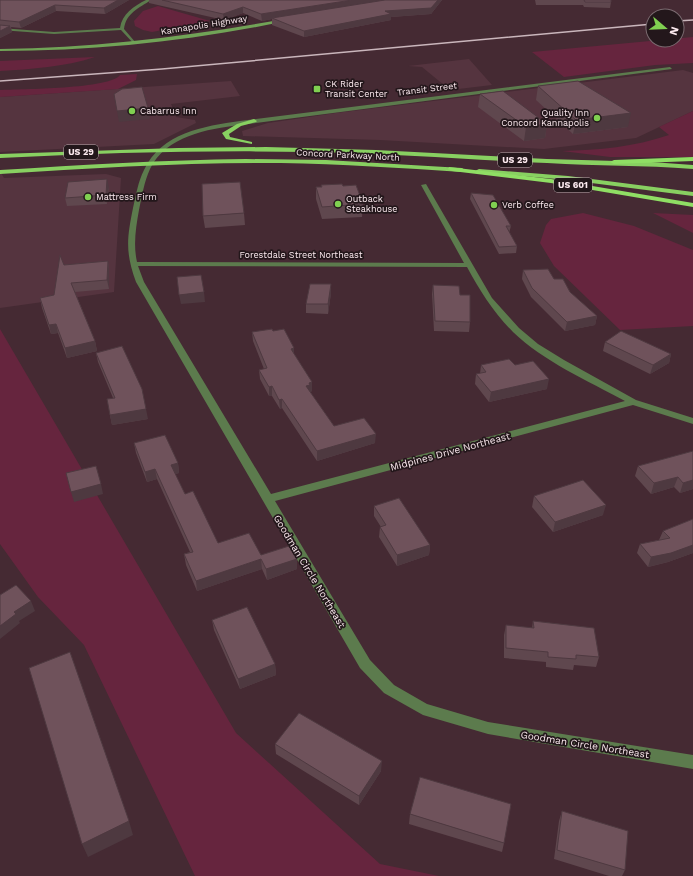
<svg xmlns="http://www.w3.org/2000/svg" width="693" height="876" font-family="'Work Sans',sans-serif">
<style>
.built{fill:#55343f}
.green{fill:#66253e}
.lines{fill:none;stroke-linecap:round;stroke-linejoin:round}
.minor{fill:#5c7b4d;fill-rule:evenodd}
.secondary{fill:#71a357;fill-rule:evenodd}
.trunk{fill:#88d061;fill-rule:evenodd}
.motorway{fill:#8fde64;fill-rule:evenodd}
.rail{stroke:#cab6bc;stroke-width:1.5}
.wall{fill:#5f474e}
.shaded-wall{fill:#4e3940}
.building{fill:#6f525b;stroke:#4e3940}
.poi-dot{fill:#80d051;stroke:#23171b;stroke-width:1.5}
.labels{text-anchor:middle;stroke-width:3.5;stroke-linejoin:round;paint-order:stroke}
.far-street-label{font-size:9px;fill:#fceaef;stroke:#23171b}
.far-poi-label{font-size:9px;fill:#fceaef;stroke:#23171b;text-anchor:start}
.shield{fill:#23171b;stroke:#bbabaf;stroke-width:1}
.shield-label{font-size:9px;font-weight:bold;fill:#fceaef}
.street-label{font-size:10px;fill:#fceaef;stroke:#23171b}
</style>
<rect width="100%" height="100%" fill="#452a33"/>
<path class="built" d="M469,59l23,26 -42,5 -28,-23 -14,-1z
M683,70l10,3v38l-57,27 -92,11 -164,-9 -137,-4 -1,-5 26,-8 68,-10z
M231,81l9,15 -69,8 5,13 19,3 1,3 -42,21 -154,8v-55z
M0,171l4,7 102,-4 15,4 -7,114 -114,16z"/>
<path class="green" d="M158,6l52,15 -58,11 -9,-2 -8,-4 -1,-5 9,-10z
M693,37v26l-38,2 -91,12 -32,-25z
M95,57c-31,10 -63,12 -95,14v-10z
M137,74l-1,6 -18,9 -118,8v-7c20,-1 111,-1 120,-15z
M693,111v46h-83l-48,-6c37,-1 72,-4 107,-16l-10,-8z
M583,213l51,13 59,24v76l-73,4 -66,-64 -14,-23 6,-18 5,-6z
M653,213l40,2v18z
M0,329l236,404 144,131 59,12h-244l-111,-231 -46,-48 -38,-53z"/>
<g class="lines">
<path class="minor" d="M146,0h5c-12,8 -25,13 -27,29l12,14 -2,1 -13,-14 -67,4 -54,-4v-2l54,4 66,-4c2,-14 14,-22 26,-28z
M670,67l2,2 -432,56c-33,4 -74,11 -90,44 -6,13 -8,27 -11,41 -3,17 -6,34 -2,52l327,1 -43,-78 5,-1 66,114 27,30 19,16 26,16 72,40 57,18v6l-60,-19 -358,96 95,159 24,25 33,19 61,18 205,33v14l-205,-35 -65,-19 -39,-22 -24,-25 -224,-386c-11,-30 -9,-44 -3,-74 3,-13 5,-26 11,-38 17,-37 60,-44 96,-49zM138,266l329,1c13,24 27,46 46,65 30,29 75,49 112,69l-354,93 -127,-212z"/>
<path class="secondary" d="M284,19l2,2c-94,20 -190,30 -286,30v-2c96,-1 190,-13 284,-30z"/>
<path class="trunk" d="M254,119l3,2 -1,1 -15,4 -12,8 1,3 22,5v2l-26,-5 -4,-6 15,-9z
M178,148l88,-1 110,3 171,9 104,3 42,3v4c-49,-4 -97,-3 -146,-6 -79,-3 -158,-10 -237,-11 -103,-2 -207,1 -310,6v-4z
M246,159l80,1 136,8 3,2 -3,2c-60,-4 -121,-8 -181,-9 -94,-1 -188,5 -281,11v-4c82,-5 164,-10 246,-11z
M479,169l89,7 125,16v4l-125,-16 -91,-8 -2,-1z"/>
<path class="motorway" d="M693,157v4l-79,3 -4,-2 4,-2z
M449,167l102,12 142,24v4l-142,-24 -99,-12 -4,-2z"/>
<path class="rail" d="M677,21l16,-1
M0,81l162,-12 491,-45"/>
</g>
<path class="wall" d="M0,0h129l-24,14 -49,-3 -35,17 -10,-1 1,5 -12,6z
M149,0h293l-11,14 -40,3v3l-87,17 -32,-12v-6l-10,2 -19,-8 -19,7 -75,-17z
M535,0h76v2l-1,6 -26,-1 -1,-2h-47z
M538,86l90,41 -55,7 -37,-34z
M480,94l67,30 -2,14 -21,3 -46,-34z
M321,185l22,1 20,18 -1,13 -40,2 -6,-20v-12h5z
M109,187l-2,17 -40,2 -2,-8z
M471,193l40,33 -2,7 8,13 -1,7 -17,1 -29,-55z
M244,213l1,12 -40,3 -2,-12z
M108,261l1,9v19l-34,3 20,49 2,10 -30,7 -9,-25 -7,1 -9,-26 -2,-10 14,-3 10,-30z
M523,270l31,9 16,13 27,24 -2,9 -30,6 -34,-34 -9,-18z
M331,284v9l-3,21 -22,-1v-9z
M433,285l27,10 10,27 -1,10 -35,-1 -2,-37z
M273,331l21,17v6l18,28v9l-2,1 24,34 41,17 -58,18 -35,-53 -2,1 -8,-13h-3l-9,-17 -1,-9 5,-1 -11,-28 -1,-9z
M605,342l66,12 -2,9 -19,11 -47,-23z
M96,353l52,66 -36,6 -2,-10 3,-17 -15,-36z
M481,365h34l32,24 -58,13 -14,-18 1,-10h4z
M134,443l44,20 1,10 -4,1 10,20 33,49 43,12 36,4v10l-30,11 -5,-11 -65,22 -11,-26 -2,-11 6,-2 -33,-73 -10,3 -11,-29z
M693,451v38l-13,4 -6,-6 -23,7 -16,-18 3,-10z
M534,496l69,19 -50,17 -21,-25z
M374,506l56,39 -1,10 -32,11 -18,-29 1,-10h1l-7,-11z
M693,519v34l-25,9 -20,5 -11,-14 3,-9 19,-4 4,-9z
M212,620l63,44 1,11 -36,14 -26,-59z
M533,621l66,36 -3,10 -22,-2 -1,5 -27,-3v-5l-42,-4v-23l2,-10 26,3z
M275,744l106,27 -22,34 -83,-51z
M562,811l63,59 -3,6h-13l-55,-17 5,-38z
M410,814l94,29 -2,9 -93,-28z"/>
<path class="shaded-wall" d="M118,0h11l-24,14 -1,-6z
M352,0h37l-117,18v1l-10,2 -1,-7z
M438,0h4l-11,14 -40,3v3l-87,17v-6l81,-20z
M55,5l1,6 -35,17 -2,-6z
M243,7v6l-19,7 -1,-6z
M10,26l2,6 -12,6v-7z
M148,108l2,11 -31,3 -2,-11z
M631,113l-3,14 -55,7 3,-14z
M547,124l-2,14 -21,3 2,-14z
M107,179l2,8 -2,17 -1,-9z
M108,261l1,9v19l-2,-9z
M331,284v9l-3,21v-10z
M204,292l1,10 -24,2 -2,-9z
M597,316l-2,9 -30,6 2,-9z
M56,324l2,9 -7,1 -2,-9z
M95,341l2,10 -30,7 -2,-10z
M294,348v9l-3,-8z
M671,354l-2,9 -19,11 3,-9z
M549,379l-2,10 -58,13 2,-10z
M312,382v9l-2,1v2l-4,-8 3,-3z
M272,386v10h-3v-9z
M282,399v9l-2,1 -1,-9z
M146,409l2,10 -36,6 -2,-10z
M376,434l-1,9 -58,18v-10z
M178,463l1,10 -7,2 -1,-10z
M155,469l2,10 -10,3 -2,-10z
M678,477l-4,10 -23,7 3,-11z
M693,480v9l-13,4 3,-10z
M101,484l2,10 -29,8 -3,-10z
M606,505l-3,10 -50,17 2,-10z
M430,545l-1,10 -32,11v-11z
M693,545v8l-25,9 -20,5 3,-10z
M261,559l1,10 -65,22 -1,-10z
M297,559v10l-30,11 -1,-11z
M31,601l4,10 -16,10 1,2 -20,16v-13l14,-14z
M275,664l1,11 -36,14 -2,-10z
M382,761l-1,10 -22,34v-9z
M129,821l4,14 -45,22 -6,-13z"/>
<path class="building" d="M0,0h118l-14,8 -49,-3 -36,17 -19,-2z
M162,0h190l-91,14 -18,-7 -20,7z
M385,0h53l-7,8 -46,3 6,3 -87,17 -32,-13z
M584,0h27v2h-26z
M0,25l10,1 -10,5z
M578,81l53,32 -55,7 -38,-34z
M142,87l6,21 -31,3 -3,-17 8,-5z
M503,91l44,33 -21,3 -46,-33z
M107,179l-1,16 -41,3 3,-16z
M240,182l4,31 -41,3 -1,-32z
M342,184l1,2 13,-1 7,19 -41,3 -6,-20h6l-1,-2z
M471,193l22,2 18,31h-5l11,20 -18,1z
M60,255l4,10 44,-4 -1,19 -36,3 24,58 -30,7 -9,-24 -7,1 -9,-27 14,-3z
M548,269l6,10h9l7,13 27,24 -30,6 -35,-34 -9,-18z
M201,275l3,17 -25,3 -2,-18z
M310,284h21l-3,20h-22z
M433,285l26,1 1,9h10v27l-35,-1z
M272,329l1,2 11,-2 10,19 -3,1 21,33 -3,1 1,2 -4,1 28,40 30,-8 12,16 -59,17 -35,-52 -3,1 -7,-14 -3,1 -10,-17 8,-2 -15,-36z
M621,331l50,23 -18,11 -48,-23z
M122,346l20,43 4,20 -36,6 -3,-16 8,-1 -19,-45z
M509,359l6,6 18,-4 16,18 -58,13 -15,-18 10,-2 -5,-7z
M165,435l13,28 -7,2 14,29 8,-3 25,52 31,-10 12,22 28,-9 8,13 -31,10 -5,-10 -65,22 -12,-27 9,-2 -38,-83 -10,3 -11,-29z
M693,451v29l-10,3 -5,-6 -24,6 -16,-17z
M96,466l5,18 -30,8 -5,-19z
M583,480l23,25 -51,17 -21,-26z
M399,498l31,47 -33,10 -17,-28 6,-2 -12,-19z
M693,519v26l-22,8 -20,4 -11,-13 30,-6 -7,-7z
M16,585l15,16 -17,11 2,2 -16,12v-31z
M247,607l28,57 -37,15 -26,-59z
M533,621l61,7 5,29 -23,-2v4l-28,-2v-5l-42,-4v-23l28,3z
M70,652l59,169 -47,23 -53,-176z
M299,713l83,48 -23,35 -84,-52z
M420,777l91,27 -7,39 -94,-29z
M562,811l66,20 -3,39 -68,-20z"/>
<g class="poi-dot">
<rect x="313" y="85" width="8" height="8" rx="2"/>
<circle cx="132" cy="111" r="4"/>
<circle cx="597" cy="118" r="4"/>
<circle cx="88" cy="197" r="4"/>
<circle cx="338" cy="204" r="4"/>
<circle cx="494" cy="205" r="4"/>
</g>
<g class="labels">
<g class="far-street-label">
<text transform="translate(204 25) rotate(-9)" y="3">Kannapolis Highway</text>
<text transform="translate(427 89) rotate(-7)" y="3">Transit Street</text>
<text transform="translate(348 155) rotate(3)" y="3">Concord Parkway North</text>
<text x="301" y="258">Forestdale Street Northeast</text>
</g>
<g class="far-poi-label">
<text x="325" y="87">CK Rider<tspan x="325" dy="10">Transit Center</tspan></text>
<text x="140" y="114">Cabarrus Inn</text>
<text x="589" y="116" text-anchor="end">Quality Inn<tspan x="589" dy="10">Concord Kannapolis</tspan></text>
<text x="96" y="200">Mattress Firm</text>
<text x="346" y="202">Outback<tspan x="346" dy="10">Steakhouse</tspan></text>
<text x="502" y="208">Verb Coffee</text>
</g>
<g class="shield">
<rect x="64" y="145" width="34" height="14" rx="3"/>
<rect x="498" y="153" width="34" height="14" rx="3"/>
<rect x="554" y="178" width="38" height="14" rx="3"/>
</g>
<g class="shield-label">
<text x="81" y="155">US 29</text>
<text x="515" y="163">US 29</text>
<text x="573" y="188">US 601</text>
</g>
<g class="street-label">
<text transform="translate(450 451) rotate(-15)" y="4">Midpines Drive Northeast</text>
<text transform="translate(310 571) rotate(59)" y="4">Goodman Circle Northeast</text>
<text transform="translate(585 744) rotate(9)" y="4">Goodman Circle Northeast</text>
</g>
</g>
<g transform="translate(665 28) rotate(109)"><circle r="19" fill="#23171b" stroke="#7a6b70"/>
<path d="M0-3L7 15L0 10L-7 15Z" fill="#80d051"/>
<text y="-6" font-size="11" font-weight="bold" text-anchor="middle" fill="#fceaef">N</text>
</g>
</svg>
